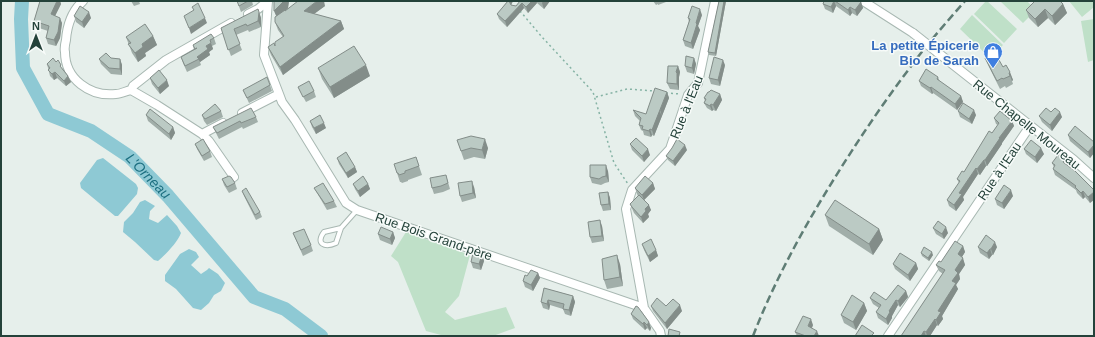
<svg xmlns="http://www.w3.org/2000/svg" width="1095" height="337" font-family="Arial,sans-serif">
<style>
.green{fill:#bfe0c8}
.water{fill:#8ec9d4}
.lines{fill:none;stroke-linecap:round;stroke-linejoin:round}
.river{stroke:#8ec9d4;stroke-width:14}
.service-casing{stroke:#a8b8b2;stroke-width:6}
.minor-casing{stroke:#a8b8b2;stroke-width:10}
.path{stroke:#86b3a5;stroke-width:1.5;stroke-dasharray:2 3;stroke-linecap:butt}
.service{stroke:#fff;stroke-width:4}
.minor{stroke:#fff;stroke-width:8}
.rail{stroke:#5f7d75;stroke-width:2.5;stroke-dasharray:8 4;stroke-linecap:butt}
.minor-bridge-casing{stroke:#a8b8b2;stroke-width:10;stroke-linecap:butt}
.minor-bridge{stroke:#fff;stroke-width:8}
.wall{fill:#a1aea9}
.shaded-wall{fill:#838d89}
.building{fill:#bbcac4;stroke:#838d89}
.labels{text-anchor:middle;stroke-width:3;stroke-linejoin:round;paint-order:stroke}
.shop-label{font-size:13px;font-weight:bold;fill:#366cbe;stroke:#f7fbf9;text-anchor:end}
.street-label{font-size:13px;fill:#24423a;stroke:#f7fbf9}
.water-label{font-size:14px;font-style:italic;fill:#1c6f80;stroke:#f7fbf9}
</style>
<rect width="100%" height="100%" fill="#e6efeb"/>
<path class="green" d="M986,1h1l30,28 -13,14 -30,-29z
M1000,1h27l9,9 -13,13z
M1069,1h25v6l-12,10z
M972,15l31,30 -13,13 -30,-29z
M1094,19v41l-6,2 -7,-41z
M406,232l64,23 -11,41 -14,16 10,8 51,-13 7,16 2,5 -22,8h-52v-1l-15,-4 -28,-69 -7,-6z"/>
<path class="water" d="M103,158l33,26 2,4 -1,6 -19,22h-3l-34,-28 -1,-5 17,-23z
M145,200l10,6 -5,5 -1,8 9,4 9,-8 10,11 4,7c-4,10 -15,21 -23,28l-4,-1 -19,-18 -12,-10 1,-10 9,-9 7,-11z
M189,249l7,3 3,5 -8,8 10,9 6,-4 2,-2 9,6 7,9 -4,8 -7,4 -5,8 -8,7 -8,-2 -17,-19 -11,-8v-6l15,-21z"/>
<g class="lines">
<path class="river" id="s1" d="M22,1l-1,18 2,49 25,46 43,17 39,26 38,39 86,101 31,12 36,27"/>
<g class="service-casing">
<path id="service" d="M341,228l-5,15c-11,5 -21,1 -12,-11l17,-4 16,-18"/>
</g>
<g class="minor-casing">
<path id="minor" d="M83,1c-11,10 -16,25 -17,39 -1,4 -2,8 -1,12 0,27 25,45 51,42 5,0 10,-3 15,-4
M863,1l50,32
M248,14l10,-5 10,-8
M937,52l137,108 20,18
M131,90l26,15 45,29 21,-11
M131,90l2,-4 33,-26 65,-37
M279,94l3,8 13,18 51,83 11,7 287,98
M242,113l37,-19 -15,-39 4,-54
M202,134l7,7 25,36
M661,336l-1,-5 -16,-23 -18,-99 6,-19 38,-41 18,-54 10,-12 17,-82
M888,336l142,-210"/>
</g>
<path class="path" d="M520,11l22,26 51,55 21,71 14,21
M666,93l15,1
M596,97l31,-8 28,2"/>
<use href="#service" class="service"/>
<use href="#minor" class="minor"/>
<path class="rail" d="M753,336c26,-67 63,-130 102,-190 17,-26 35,-52 54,-77 17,-24 37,-46 56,-68"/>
<g class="minor-bridge-casing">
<path id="minor-bridge" d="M913,33l24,19"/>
</g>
<use href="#minor-bridge" class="minor-bridge"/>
</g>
<path class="wall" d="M40,1h20l1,3 -6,12 7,7 -2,15 -4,8 -8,-2 -2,-6 2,-7 -12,-4 -2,-6z
M131,1h8l1,3 -6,2z
M237,1h15l1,4 -12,7z
M274,1h15l-1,7 37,-2 -11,8 27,7 3,8 -61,46 -12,-20 -3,-8 7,-1 8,-9 -5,-7 -3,-8 1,-6z
M506,1h7l-2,4 5,1 4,-5h30l-6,8 -7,-6 -9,10 -4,-5 -17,19 -8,-8 -2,-5 10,-12z
M653,1h12l1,1 -8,3v-1l-2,1z
M719,1h7l-10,55 -7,-1 -1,-3z
M824,1h35l2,1 2,6 -6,8 -5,-3 -2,3 -14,-10 -3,7 -8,-4 -2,-5z
M1063,4l4,9 -12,12 -7,-7 -10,9 -9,-9 -3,-8z
M259,12l2,6v9l-12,5 -1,-2 -12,5 6,15 -11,6 -10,-28z
M702,15l-4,11 2,4 -7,19 -8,-3 -2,-6 6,-18 -1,-4z
M74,16l17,2 -7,10 -8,-6z
M153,36l4,9 -12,8 1,3 -8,6 -6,-9 -6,-16z
M214,38l2,6 -4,2 1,3 -4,3 1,3 -10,7 1,3 -14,7 -4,-9 -2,-6 13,-7 -1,-5z
M111,58l9,1 2,6v10l-11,-1 -10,-10 -2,-5z
M694,58l2,6 -2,10 -7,-2 -2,-6z
M985,58l18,9 3,-2 7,15 -1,1 1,3 -7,4 -1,-2 -5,3 -11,-22z
M47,64l16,5 5,7 3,6 -5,4 -9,-8 -3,2 -4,-4z
M725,65l-5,21 -9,-2 -2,-6z
M678,66l2,6 -1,5v13l-9,-1 -3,-6z
M318,68l52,8 -36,22 -12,-19z
M938,77l2,5 21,14 2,6 -6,8 -24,-17 -1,1 -11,-8 -2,-5z
M150,78l19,8 -9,8 -8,-10z
M270,85l2,6 -23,12 -6,-13z
M298,87l16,4 2,6 -10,5z
M667,92l2,6 -15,38 -2,-1 -1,2 -7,-2 -1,-4 -2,-1 -2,-5 1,-4 -5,-5 -2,-6 13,4z
M720,94l2,6 -6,11 -3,-1 -1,1 -5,-3 -3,-5 1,-2 -1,-3z
M221,111l2,6 -16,8 -3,-4 -2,-6z
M958,111l18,4 -4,9 -12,-7z
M1051,112l11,5 -10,14 -10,-9 -3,-6z
M146,115l27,12 2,6 -4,7 -23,-19z
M256,117l2,5 -15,7 -1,-2 -23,12 -6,-12z
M994,118l18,3 2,5 -12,17v1l-15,22h-1l-6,9 -2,-1 -15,23 1,3 -8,11 -7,-5 -2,-6 12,-17 -2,-4 7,-7 34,-47 -2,-1z
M310,121l16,7 -10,6 -4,-7z
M1068,135l26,7v11l-4,5 -20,-17z
M457,140l31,8 -3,11 -11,-2 -10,3z
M195,144l15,7 2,6 -8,4 -7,-12z
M630,144l20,11 -6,7 -12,-12z
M1024,149l20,5 -7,9 -11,-9z
M687,150l-12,16 -7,-6 -2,-4z
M416,157l6,18 -14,5v1l-6,2 -1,-1h-1l-3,-9z
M337,158l18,9 2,5 -9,6 -9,-14z
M1052,163l14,1 28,26 -4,13 -5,-6 -2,2 -6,-6 -1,-3 -21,-15 -2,-6 1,-2z
M608,171l1,11 -4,1 -4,2 -9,-2 -2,-6z
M446,175l4,14 -7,3 -9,2 -2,-6z
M222,179l13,4 2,6 -8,4 -5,-8z
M653,183l2,6 -11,11 7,10 -3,4 1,3 -6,6 -9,-10 -4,-9 8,-8 -1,-2 -2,-6z
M353,184h15l2,5 -10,8 -5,-8z
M474,187l2,11 -14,4 -2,-6z
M314,188l20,13 3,6 -10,3 -10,-17z
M242,191l18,21 2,5 -6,3 -12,-24z
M608,192l2,6 1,12 -8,1 -2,-6z
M1013,196l-9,13 -7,-4 -2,-6z
M825,215l54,14 4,11 -10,15 -44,-29z
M602,226l2,15 -12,2 -2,-6z
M933,228l15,5 -4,6 -8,-5z
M393,232l2,6 -3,7 -12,-5 -2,-6z
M293,233l18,12 2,6 -10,5z
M642,244l14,6 2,6 -8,6 -6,-12z
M963,246l2,6 -3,5 3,8 -6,9 1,5 -4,6 2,4 -16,27 1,3 -5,7 -1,-1 -7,11h-29l42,-62 -4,-3 -3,-6 5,-3z
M978,247h19l-4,8h-1l-3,4 -9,-6z
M921,253l12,2 -4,6 -7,-5z
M482,255l2,6 -3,9 -8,-2 -2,-6z
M916,263l2,6 -8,12 -15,-12 -2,-5z
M620,264l3,22 -16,3 -3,-9z
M538,273l2,5 -7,13 -8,-4 -2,-6 4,-5z
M544,288l29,8 2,6 -4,14 -6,-2 -2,-5 -13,-4 -1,5 -6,-2 -2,-6z
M906,291l2,6 -8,10 -2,-2 -6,11v2l-4,7 -10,-7 -2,-6 3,-4 -6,-4 -3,-6 16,2z
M864,303l3,8 -11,19 -12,-7 -3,-8z
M636,306l15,22 -1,3 -3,-3 -2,2 -12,-11 -2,-5z
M651,306l31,5 -15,18 -14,-18z
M813,325l-1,3 7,8h-22l-2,-4z"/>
<path class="shaded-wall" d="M57,1h3l1,3 -8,16 -2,-6z
M284,1h5l-1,7 -10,12 -4,-9z
M317,1h7l1,5 -18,13 -3,-8z
M509,1h4l-2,4z
M532,1h4l1,2 -9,10 -2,-6z
M543,1h7l-6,8 -2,-6z
M724,1h2l-10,55 -1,-3z
M834,1l2,5 -3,7 -2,-6z
M861,2l2,6 -6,8 -2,-6z
M522,3l2,5 -17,19 -2,-6z
M1063,4l4,9 -12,12 -3,-9z
M850,7l2,6 -2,3 -2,-6z
M700,9l2,6 -4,11 2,4 -7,19 -2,-6 5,-20z
M1045,9l3,9 -10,9 -3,-8z
M89,12l2,6 -7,10 -2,-6z
M259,12l2,6v9l-3,-6z
M60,18l2,5 -2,15 -4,8 -2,-6z
M205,18l2,5 -16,11 -2,-6z
M341,21l3,8 -61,46 -3,-8z
M153,36l4,9 -12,8 1,3 -8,6 -3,-9 7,-9z
M211,43l2,6 -4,3 1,3 -10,7 -3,-5 9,-11z
M694,58l2,6 -2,10 -2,-6z
M120,59l2,6v10l-2,-6z
M723,60l2,5 -5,21 -2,-6z
M366,65l4,11 -36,22 -4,-11z
M678,66l2,6 -1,5v13l-2,-6 -1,-12z
M55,72l2,6 -3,2 -2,-6z
M1010,72l3,8 -1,1 -3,-8z
M68,76l3,6 -5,4 -2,-5z
M167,80l2,6 -9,8 -2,-6z
M931,87l2,6 -1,1 -2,-6z
M667,92l2,6 -7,18 -2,-6z
M720,94l2,6 -6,11 -3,-6z
M961,96l2,6 -6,8 -2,-6z
M711,104l2,6 -1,1 -2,-5z
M659,110l3,6 -8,20 -2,-6z
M974,110l2,5 -4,9 -3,-5z
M1060,112l2,5 -10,14 -2,-6z
M1012,121l2,5 -12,17v1l-15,22 -2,-6 14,-22z
M324,123l2,5 -10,6 -2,-6z
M173,127l2,6 -4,7 -2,-6z
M650,129l2,6 -1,2 -2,-6z
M485,139l3,9 -3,11 -3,-9z
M685,145l2,5 -12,16 -2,-5z
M1094,145v8l-4,5 -2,-6z
M1041,148l3,6 -7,9 -2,-6z
M648,149l2,6 -6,7 -2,-6z
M984,160l2,6 -6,9 -3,-6z
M606,165l2,6 1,11 -3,-6z
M355,167l2,5 -9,6 -2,-5z
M976,168l2,6 -15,23 1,3 -8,11 -2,-6 5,-12z
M472,181l2,6 2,11 -3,-5z
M653,183l2,6 -11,11 -2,-5z
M368,184l2,5 -10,8 -2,-6z
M1011,190l2,6 -9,13 -2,-6z
M1083,191l2,6 -2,2 -2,-6z
M608,192l2,6 1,12 -2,-6z
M1094,192v8l-4,3 -2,-6z
M649,205l2,5 -3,4 1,3 -6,6 -2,-6 4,-8z
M600,220l2,6 2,15 -2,-5z
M946,227l2,6 -4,6 -2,-5z
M879,229l4,11 -10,15 -4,-11z
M393,232l2,6 -3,7 -2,-6z
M995,242l2,5 -4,8 -2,-6z
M963,246l2,6 -5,8 -2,-6z
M990,249l2,6 -3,4 -2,-6z
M656,250l2,6 -8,6 -2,-6z
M932,252l1,3 -4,6 -1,-3z
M482,255l2,6 -3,9 -2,-6z
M617,255l3,9 3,22 -3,-9z
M963,258l2,7 -6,9 1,5 -4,6 2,4 -16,27 1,3 -5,7 -2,-6 2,-9 14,-30 3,-11z
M916,263l2,6 -8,12 -2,-6z
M538,273l2,5 -7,13 -2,-6z
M906,291l2,6 -8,10 -2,-6z
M573,296l2,6 -4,14 -2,-6z
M548,300l2,5 -1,5 -2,-6z
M896,300l2,5 -6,11v2l-4,7 -2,-6 3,-8z
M864,303l3,8 -11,19 -3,-8z
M680,305l2,6 -15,18 -2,-6z
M811,319l2,6 -3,7 -2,-6z
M935,319l2,6 -7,11h-3l-1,-4z
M644,322l3,6 -2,2 -2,-6z
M649,322l2,6 -1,3 -3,-6z
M817,331l2,5h-5z
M924,331l2,5h-5z"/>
<path class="building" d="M40,1h17l-6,13 9,4 -2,14 -4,8 -8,-2 3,-12 -15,-5z
M237,1h11l-9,5z
M274,1h10l-10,10z
M298,1h19l-13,10 37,10 -61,46 -12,-20 6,-4 1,3v-4l9,-6 -9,-14v-5l10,-7v1z
M508,1h1l2,4 5,1 4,-5h12l-6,6 -4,-4 -17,18 -8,-7z
M719,1h5l-9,52 -7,-1z
M824,1h10l-3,6 -8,-3z
M835,1h24l2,1 -6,8 -5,-3 -2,3z
M1035,1h25l3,3 -11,12 -7,-7 -10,10 -9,-9z
M198,3l7,15 -16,10 -5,-12 10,-6 -2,-3z
M80,6l9,6 -7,10 -8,-6z
M692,6l8,3 -4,14 1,1 -6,19 -8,-3 7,-21 -2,-1z
M258,9l1,3 -1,9 -11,5 -1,-2 -12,5 6,15 -12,6 -7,-22z
M145,24l8,12 -11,8 1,3 -8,6 -7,-9 3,-1 -5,-6z
M211,34l3,4 -4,2 1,3 -5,3 2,3 -11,8 2,2 -14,7 -4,-9 16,-9 -2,1 -2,-4z
M354,46l12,19 -36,22 -12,-19z
M106,53l5,5 9,1v10l-11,-1 -10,-9z
M995,53l8,14 3,-2 4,7 -1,1 1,3 -7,3 -1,-1 -5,3 -12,-23z
M686,56l8,2 -2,10 -7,-2z
M714,57l9,3 -5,20 -9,-2z
M53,58l3,4 2,-2 3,5 -1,1 8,10 -4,5 -9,-9 -3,2 -4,-4 2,-2 -3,-4z
M668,66h10l-2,6 1,1v11l-10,-1z
M926,69l12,8 -1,2 24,17 -6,8 -24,-17 -1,1 -11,-7z
M159,70l8,10 -9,8 -8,-10z
M267,77l3,8 -23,13 -4,-8z
M309,81l5,10 -11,6 -5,-10z
M655,88l12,4 -15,38 -2,-1 -1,2 -7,-2 1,-3 -4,-1 2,-7 -8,-8 13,4z
M711,90l9,4 -7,11 -2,-1 -1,2 -6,-3 2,-4 -2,-1 4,-6h1z
M963,103l11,7 -5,9 -11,-8z
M215,104l6,7 -16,8 -3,-4z
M251,108l5,9 -15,6 -1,-2 -23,12 -4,-6z
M1046,108l5,4 4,-4 5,4 -10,13 -11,-9z
M150,109l23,18 -4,7 -23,-19z
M1000,111l12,10 -13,17h1l-15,22h-1l-7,9 -1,-1 -17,25 3,1 -8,11 -7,-5 13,-19 -3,-2 5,-8 2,1 25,-41 3,2 7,-10 -5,-5z
M320,115l4,8 -10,5 -4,-7z
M1075,126l19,16v3l-6,7 -20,-17z
M471,136l14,3 -3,11 -11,-2 -10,3 -4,-11z
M636,138l12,11 -6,7 -12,-12z
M203,139l7,12 -8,5 -7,-12z
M677,139l8,6 -12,16 -7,-5 6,-8z
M1031,140l10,8 -6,9 -11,-8z
M346,152l9,15 -9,6 -9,-15z
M1058,155l7,4 -2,3 12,9 19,19v2l-6,5 -5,-6 -2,2 -6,-6 1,-1 -23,-17 2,-4 -3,-2z
M416,157l3,9 -14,5v2l-6,2 -1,-2h-1l-3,-9z
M590,165h16v11l-4,1 -3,2 -9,-2z
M446,175l2,8 -7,3 -9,2 -2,-10z
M229,176l2,1 4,6 -8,4 -5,-8z
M363,176l5,8 -10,7 -5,-7z
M645,176l8,7 -11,12 -7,-7z
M472,181l1,12 -13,3 -2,-13z
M323,183l11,18 -9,3 -11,-16z
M1004,185l7,5 -9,13 -7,-4z
M246,188l14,24 -5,3 -13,-24z
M608,192l1,12 -8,1 -2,-12z
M639,195l10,10 -4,4 1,2 -5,6 -9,-10 -2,-3z
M835,200l44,29 -10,15 -44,-29z
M600,220l2,16 -12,1 -2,-15z
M938,221l8,6 -4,7 -9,-6z
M381,227l12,5 -3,7 -12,-5z
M304,229l7,16 -10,5 -8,-17z
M986,235l9,7 -4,7h-1l-3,4 -9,-6z
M651,239l5,11 -8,6 -6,-12z
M955,241l8,5 -5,8 5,4 -8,12 3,3 -6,8 4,2 -18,28 3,1 -5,8 -1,-1 -9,13 -2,-1 -3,5h-20l44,-66 -9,-5 3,-4 2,1z
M924,247l8,5 -4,6 -7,-5z
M473,253l9,2 -3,9 -8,-2z
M900,253l16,10 -8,12 -15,-11z
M617,255l3,22 -16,3 -2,-21z
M531,270l7,3 -7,12 -8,-4 2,-6 2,1z
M898,285l8,6 -8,10 -2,-1 -7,11 1,1 -4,7 -10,-7 5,-7 -11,-7 4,-6 12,8z
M544,288l29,8 -4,14 -6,-1 1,-5 -16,-4 -1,4 -6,-2z
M852,295l12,8 -11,19 -12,-7z
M657,298l9,8 7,-7 7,6 -15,18 -14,-17z
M636,306l2,1 11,15 -2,3 -3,-3 -1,2 -12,-10z
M803,316l8,3 -3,7 9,5 -3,5h-8l-3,-1 -8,-3z
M862,325l12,8 -3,3h-16z
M669,329l11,3 -1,4h-11z"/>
<defs>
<g id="shop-pin" transform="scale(1)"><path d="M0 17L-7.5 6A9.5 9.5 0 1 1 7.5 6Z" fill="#3f7fe0" stroke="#f7fbf9"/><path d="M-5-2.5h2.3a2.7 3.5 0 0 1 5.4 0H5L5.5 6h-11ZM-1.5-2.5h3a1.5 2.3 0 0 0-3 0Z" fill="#fff"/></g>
</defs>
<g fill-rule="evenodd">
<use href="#shop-pin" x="993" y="52"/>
</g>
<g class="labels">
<g class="shop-label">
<text x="979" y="50">La petite Épicerie<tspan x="979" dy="15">Bio de Sarah</tspan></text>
</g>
<g class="street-label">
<text transform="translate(686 107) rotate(-68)" y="5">Rue à l'Eau</text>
<text transform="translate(1027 124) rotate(39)" y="5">Rue Chapelle Moureau</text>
<text transform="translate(999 171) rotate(-56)" y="5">Rue à l'Eau</text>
<text transform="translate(434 236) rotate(19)" y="5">Rue Bois Grand-père</text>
</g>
<g class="water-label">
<text dy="5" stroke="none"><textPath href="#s1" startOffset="239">L'Orneau</textPath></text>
</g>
</g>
<rect width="1095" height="337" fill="none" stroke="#24423a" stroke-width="4"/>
<g transform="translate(36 36)" stroke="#f7fbf9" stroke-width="3" paint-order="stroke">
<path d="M0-3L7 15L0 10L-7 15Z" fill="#24423a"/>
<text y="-6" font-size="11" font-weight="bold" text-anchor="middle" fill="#24423a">N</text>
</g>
</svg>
